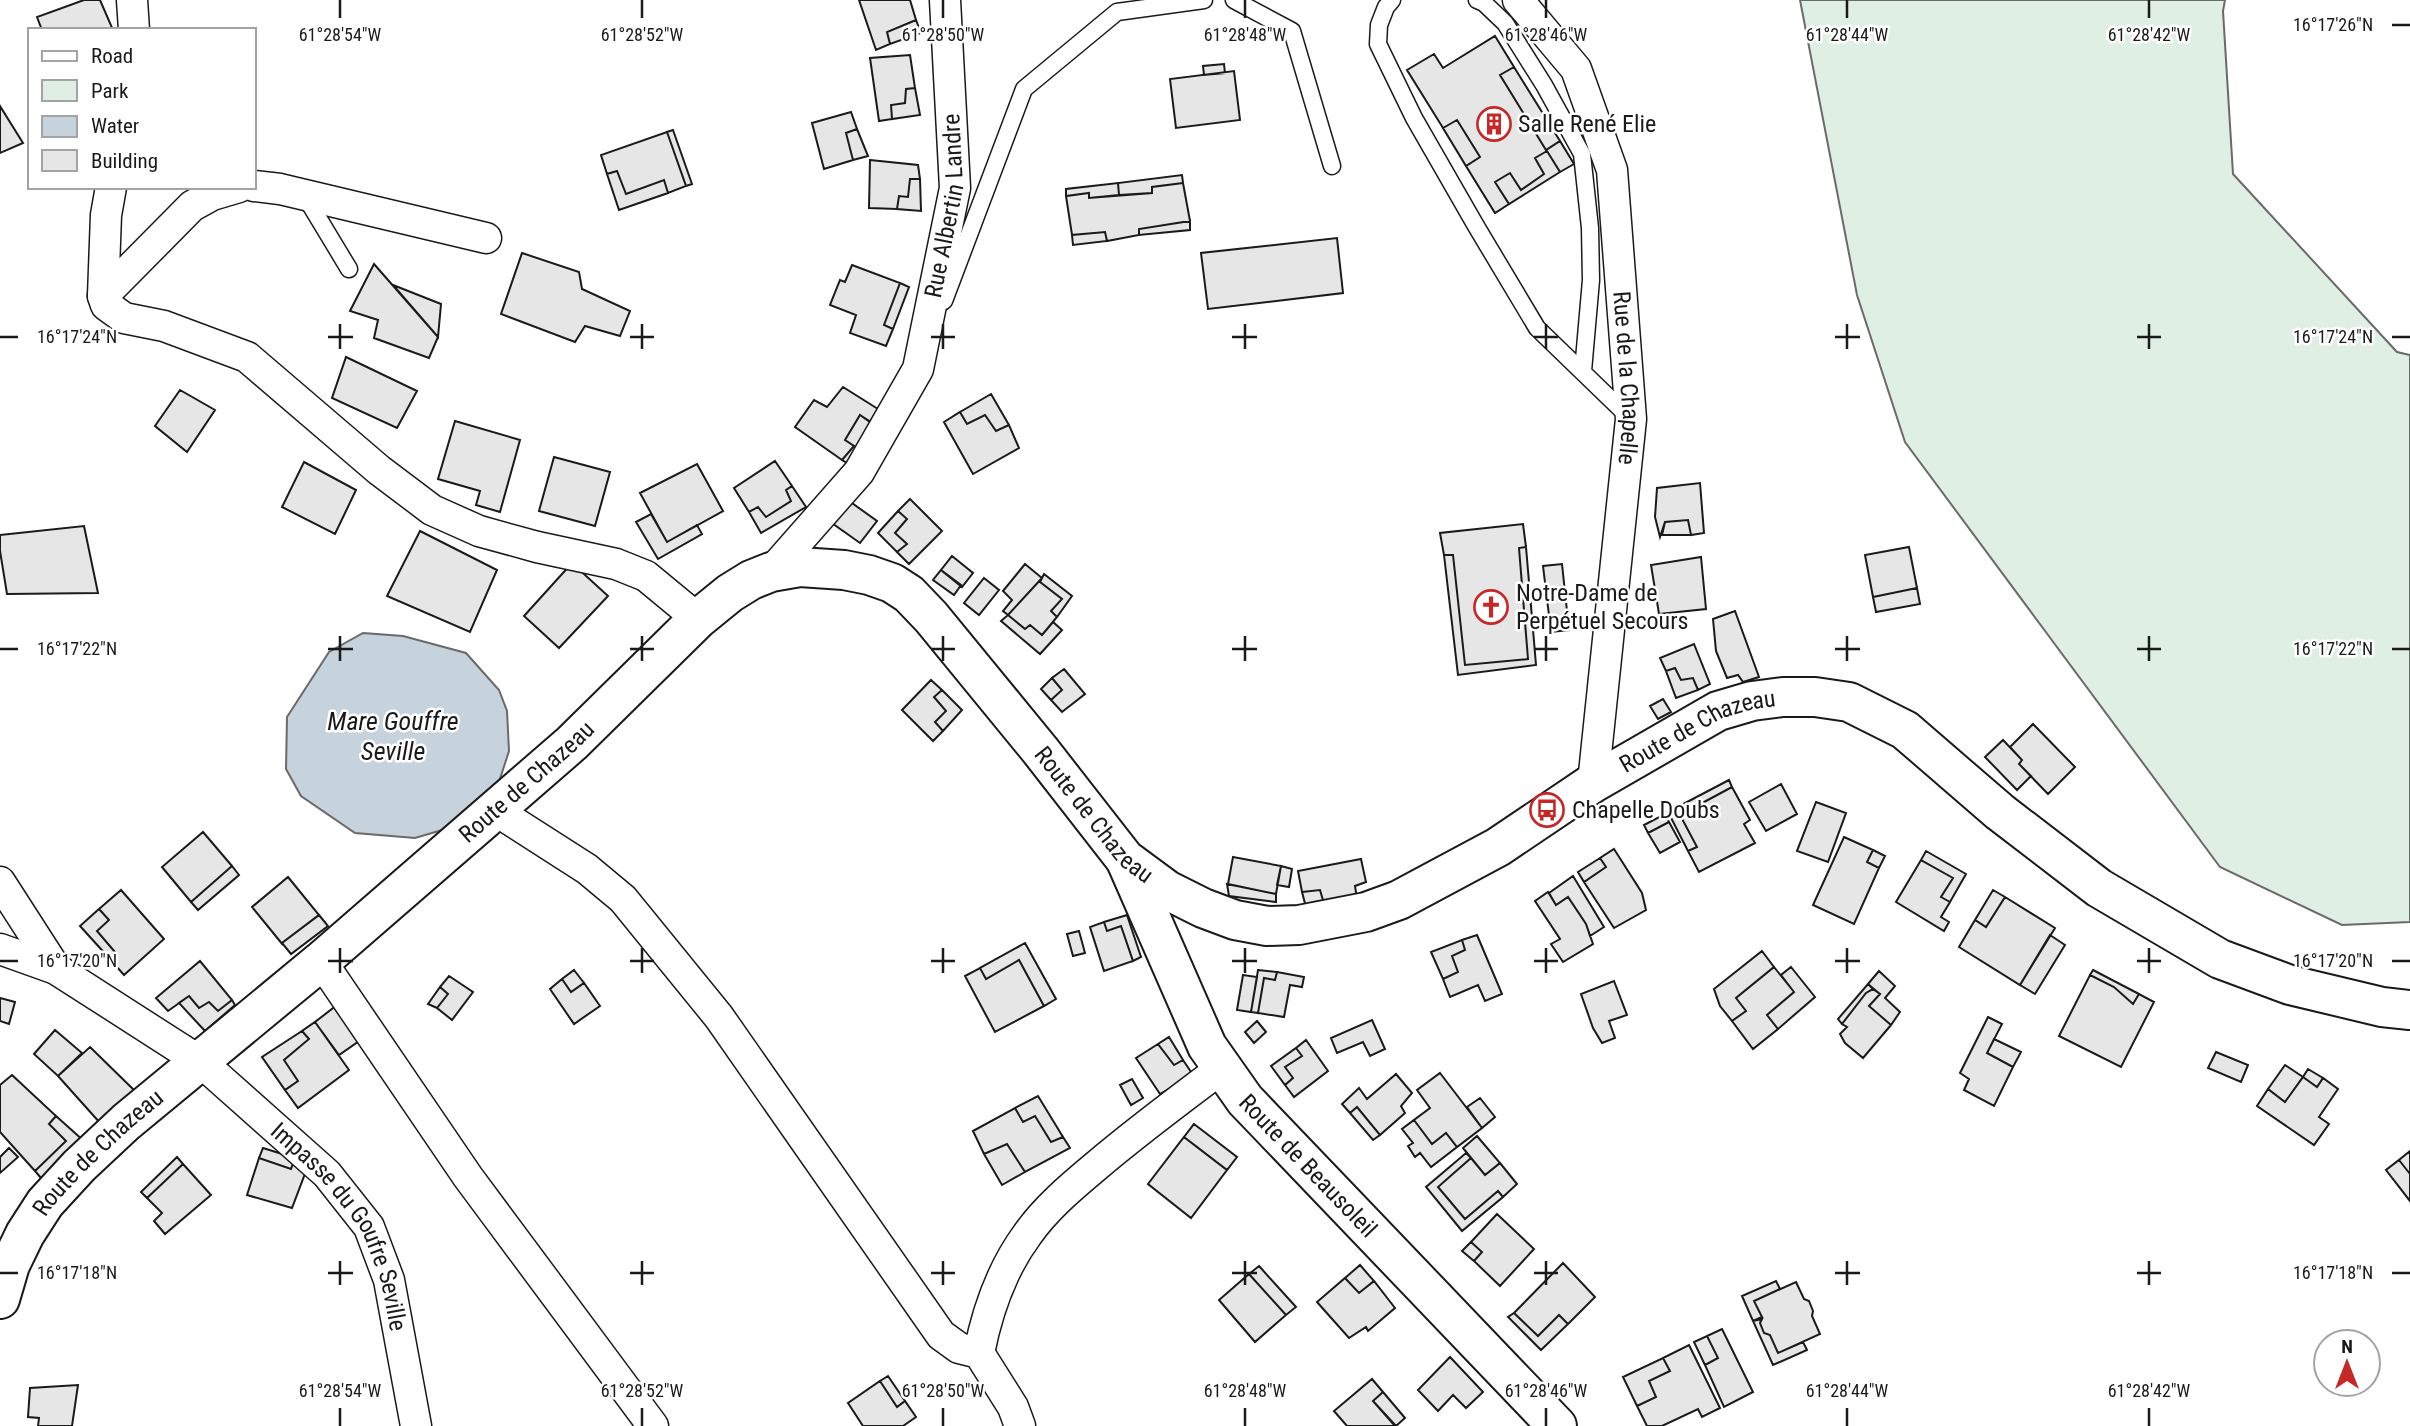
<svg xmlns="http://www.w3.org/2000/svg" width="2410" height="1426" font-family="'Roboto Condensed',sans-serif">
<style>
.green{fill:#e0efe3;stroke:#6a6a6a;stroke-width:2}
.water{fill:#c6d2dc;stroke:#6a6a6a;stroke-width:2}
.building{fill:#e6e6e6;stroke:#1a1a1a;stroke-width:2}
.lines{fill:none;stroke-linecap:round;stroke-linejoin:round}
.lane-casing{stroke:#1a1a1a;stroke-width:19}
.street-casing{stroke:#1a1a1a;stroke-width:33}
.secondary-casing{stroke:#1a1a1a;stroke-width:42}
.lane{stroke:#fff;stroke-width:16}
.street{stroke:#fff;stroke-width:30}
.secondary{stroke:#fff;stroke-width:38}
.ticks{fill:none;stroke:#1a1a1a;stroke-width:2.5}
.labels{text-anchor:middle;stroke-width:5;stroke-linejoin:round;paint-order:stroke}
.poi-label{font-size:24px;fill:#1a1a1a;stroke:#fff;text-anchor:start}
.street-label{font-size:24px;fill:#1a1a1a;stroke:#fff}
.water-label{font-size:26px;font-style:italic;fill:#1a1a1a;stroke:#fff}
.ticks-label{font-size:18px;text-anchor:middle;fill:#1a1a1a;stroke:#fff;stroke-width:5;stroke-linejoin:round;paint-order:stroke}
</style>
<rect width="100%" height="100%" fill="#fff"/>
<path class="green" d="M1800,0h425l-2,11 10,163 164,178 13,3v567l-68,3 -122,-58 -315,-425 -48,-147z"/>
<path class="water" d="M363,633l40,3 63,17 33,37 8,21 2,40 -11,34 -49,43 -34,10 -60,-5 -54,-37 -15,-27 1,-52 42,-65z"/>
<path class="building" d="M84,0h16l13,30h-71l-5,-13z
M859,0h51l6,20 -29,12 3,12 -14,6z
M916,20l5,13 -31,11 -3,-12z
M1495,36l19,31 -14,8 46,75 14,-9 14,23 -14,8 -13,-21 -12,7 9,16 -23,16 -11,-17 -15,9 14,22 -14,9 -29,-47 14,-9 -23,-37 -14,8 -36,-58 27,-16 9,14z
M910,55l5,33 -9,1 -1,14 -14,2 1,14 -13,2 -9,-63z
M1224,64l1,9 -21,2 -1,-9z
M1514,67l46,74 -14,9 -46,-75z
M1234,71l6,49 -64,8 -6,-49z
M915,88l5,27 -28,4 -1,-14 14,-2 1,-14z
M0,106l23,37 -23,10z
M851,112l6,17 -11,4 7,27 -29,9 -12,-46z
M1457,120l23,37 -14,9 -23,-38z
M857,129l11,27 -15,4 -7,-27z
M673,130l19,54 -6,2 -19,-54z
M667,132l19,54 -18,7 -4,-13 -38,14 -9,-23 -10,3 -6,-19z
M1547,151l13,21 -51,32 -14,-22 15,-9 11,17 23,-16 -9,-16z
M870,160l48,5 2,14h-10l-2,18 -9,-1 -2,13 -28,-1z
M617,171l9,23 38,-14 4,13 -49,17 -12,-36z
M1182,175l1,8 -31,4v6l-33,2 -1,-12z
M910,179h10l1,32 -24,-2 2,-13 9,1z
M1118,183l1,12 -30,3v-5l-23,3v-7z
M1183,183l7,38 -51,8v6l-32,6 -2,-9 -33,3 -6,-39 23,-3v5l63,-5v-6z
M1190,221v9l-51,5v-6z
M1105,232l2,9 -34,4 -1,-10z
M1337,238l6,55 -135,16 -7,-56z
M522,253l57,19 3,17 48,22 -10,25 -35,-10 -10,16 -74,-28z
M374,264l64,73 -9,21 -55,-20 4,-18 -28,-9z
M852,265l48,18 -16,42 9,4 -7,17 -36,-13 6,-18 -26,-10 10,-25 5,2z
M900,283l9,4 -16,42 -9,-4z
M393,285l48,19 -3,33z
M346,357l71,34 -20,37 -65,-30z
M843,387l35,22 -8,13 -10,-7 -15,25 9,6 -12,14 -47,-33 19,-27 13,7z
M180,390l35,20 -28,42 -32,-26z
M991,394l18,31 -13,6 -11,-16 -18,9 -7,-12z
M960,412l7,12 18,-9 11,16 13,-6 10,23 -46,26 -29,-52z
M860,415l20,13 -28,38 -10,-6 12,-14 -9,-6z
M455,421l65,19 -20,72 -24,-7 4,-14 -42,-12z
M554,457l56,15 -15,54 -56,-15z
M775,461l17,25 -6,4 5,11 -25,16 -8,-10 -9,5 -15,-24z
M304,462l52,28 -21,44 -53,-27z
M697,464l26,47 -56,31 -27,-49z
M1700,483l4,50 -13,2 -3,-15 -23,2 -5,15 -5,-20 2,-29z
M792,486l14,21 -45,26 -12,-21 9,-5 8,10 25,-16 -5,-11z
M845,498l32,23 -17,22 -31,-22z
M910,499l32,32 -33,33 -12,-12 10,-8 -12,-11 12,-14 -9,-8z
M898,511l9,8 -12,14 12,11 -10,8 -19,-19z
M651,514l16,28 30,-17 5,9 -44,25 -22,-37z
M1688,520l3,15h-29l3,-13z
M1523,524l3,23 -7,1 9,111 -63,6 -12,-110h-9l-4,-22z
M84,526l14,67 -91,1 -7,-43v-16z
M420,531l77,39 -27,62 -83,-36z
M1526,547l10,118 -78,10 -14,-120h9l12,110 63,-6 -9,-111z
M1909,547l8,41 -44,9 -8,-42z
M952,556l21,17 -11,14 -21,-17z
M1701,557l5,52 -47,5 -8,-49z
M572,563l36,33 -49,52 -35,-32z
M1025,564l17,14 -34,37 -5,-4 9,-11 -9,-9z
M1562,564l7,66 -18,2 -8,-66z
M941,570l20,15 -7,10 -21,-15z
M1044,574l28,22 -15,21 -6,-6 11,-12 -22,-17z
M984,578l15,12 -20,25 -15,-12z
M1042,578l-2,4 22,17 -11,12 6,6 -15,18 -12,-10 -5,4 -17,-14z
M1917,588l3,16 -44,8 -3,-15z
M1735,611l24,66 -16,5 -5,-7 -11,3 -11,-27 -3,-32z
M1008,615l17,14 5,-4 12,10 11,-13 9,8 -22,24 -39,-33z
M1694,644l16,40 -12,6 -5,-12 -12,2 -6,-12 -9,3 -6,-13z
M1675,668l6,12 12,-2 5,12 -22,8 -10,-27z
M1064,669l21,25 -23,18 -11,-12 11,-10 -10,-12z
M1052,678l10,12 -11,10 -10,-11z
M931,680l11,10 -8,7 12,14 -11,11 8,9 -10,10 -31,-31z
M942,690l20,20 -19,21 -8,-9 11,-11 -12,-14z
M1663,699l8,13 -13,7 -8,-13z
M2033,724l42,43 -27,27 -29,-30 3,-4 -12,-13z
M2003,740l19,20 -3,4 12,12 -14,14 -32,-33z
M1729,780l3,7 -52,28 17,32 -9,4 -20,-39z
M1781,784l16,30 -31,17 -17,-29z
M1732,787l18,33 -6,4 11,19 -56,29 -11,-21 9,-4 -17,-32z
M1816,802l30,11 -18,49 -31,-11z
M1665,814l4,8 -21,11 -4,-8z
M1669,822l11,20 -20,11 -12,-20z
M203,832l29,34 -41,36 -29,-35z
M1844,837l29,13 -6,12 12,6 -25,56 -41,-19z
M1614,849l28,44 4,17 -32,18 -30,-46 22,-15 -6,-9z
M1873,850l12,6 -6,12 -12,-6z
M1926,851l40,23 -16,28 -9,-5 12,-19 -32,-18z
M1233,857l48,9 -5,28 -48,-10z
M1600,858l6,9 -22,15 -6,-10z
M1361,859l5,23 -11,4 2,13 -32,8 -5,-17 -18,2 -4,-21z
M1921,860l32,18 -12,19 9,5 -9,15 8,5 -5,9 -48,-29z
M232,866l7,9 -41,35 -7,-8z
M1281,866l11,3 -3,18 -12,-2z
M1573,876l31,51 -14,9 -4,-12 -18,-27 -12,8 -7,-12z
M288,877l31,38 -37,28 1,2 -31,-38z
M1227,884l49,10v8l-47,-6z
M121,890l43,49 -40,36 -15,-17 6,-6 -18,-21 12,-11 -10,-11z
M1320,890l5,17 -18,4 -5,-19z
M1993,890l12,7 -19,30 -11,-7z
M1548,892l8,13 12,-8 18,27 7,20 -30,18 -12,-18 9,-5 -25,-38z
M2005,897l50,31 -35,57 -61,-38 16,-27 11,7z
M99,909l10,11 -12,11 18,21 -6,6 -29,-32z
M319,915l9,11 -37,28 -9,-11z
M1127,915l14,42 -8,4 -12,-35 -14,5 -3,-9z
M1104,922l3,9 14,-5 12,35 -29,10 -14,-44z
M1079,931l6,22 -12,3 -6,-22z
M1477,935l25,59 -17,7 -7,-16 -28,12 -7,-18 15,-7 -6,-16 13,-6 -3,-10z
M2050,935l15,10 -30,49 -15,-9z
M1462,940l3,10 -13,6 6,16 -15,7 -12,-27z
M1025,943l31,56 -12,7 -25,-46 -33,19 -6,-11z
M1762,951l12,16 -38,31 10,13 -14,10 -12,-15 -6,-17z
M1019,960l25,46 -49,26 -30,-56 15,-8 6,11z
M200,961l32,39 -14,11 -9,-9 -10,6 -10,-12 -21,15 -12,-13z
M1774,967l20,25 -27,23 11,14 -25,20 -21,-28 14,-10 -10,-13z
M1791,967l24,30 -37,32 -11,-14 27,-23 -13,-17z
M574,970l10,13 -13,9 -9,-13z
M1258,970l19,2 -2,8 -11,-2 -6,35 -7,-1z
M2093,970l46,24 -6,10 -19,-17 -24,-12z
M1879,971l16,15 -10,12 15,14 -9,13 -22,-19 11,-12 -12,-10z
M1277,972l27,5 -2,10 -12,-2 -6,32 -26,-4 6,-35 11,2z
M1243,975l14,2 -6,35 -14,-2z
M2090,975l24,12 19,17 6,-10 15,8 -33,65 -62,-31z
M449,976l24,16 -21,28 -15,-12 11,-14 -8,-7z
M562,979l9,13 13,-9 16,23 -26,18 -24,-35z
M1614,981l13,34 -18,6 6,17 -13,5 -9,-15 -12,-34z
M1868,984l5,5 -7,4 -24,31 -4,-5z
M440,987l8,7 -11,14 -9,-4z
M1873,989l7,5 -11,12 22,19 -28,33 -18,-15 -5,-9 7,-7 -5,-3 24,-31z
M189,996l10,12 10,-6 9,9 14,-11 3,5 -30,26 -26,-28z
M0,998l15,4 -6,22 -9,-3z
M337,1005l25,34 -23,16 -24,-33z
M1988,1017l14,7 -15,29 26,14 -19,39 -30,-16 5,-11 -9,-6z
M1372,1020l13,29 -15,7 -7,-14 -26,11 -6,-15z
M1257,1021l9,11 -12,11 -9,-11z
M315,1022l34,48 -51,38 -13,-18 13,-9 -14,-21 25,-21 -7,-8z
M55,1030l27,23 -24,23 -24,-22z
M302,1031l7,8 -25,21 14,21 -13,9 -23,-33z
M1169,1037l14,23 -9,5 -16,-21z
M1994,1039l27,13 -8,15 -26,-14z
M1306,1040l22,31 -34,26 -9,-12 8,-7 -8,-11 17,-11 -6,-8z
M1158,1044l16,21 9,-5 10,15 -33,19 -24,-36z
M90,1047l46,45 -35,32 -43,-48z
M1296,1048l6,8 -17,11 8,11 -8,7 -14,-19z
M2216,1052l32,13 -7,17 -33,-14z
M2285,1065l18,12 -18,25 -17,-13z
M2308,1069l15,9 -6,9 -14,-10z
M1440,1073l42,55 -25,19 -11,-14 -14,11 -18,-24 16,-12 -13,-18z
M1396,1074l16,19 -11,13 4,7 -25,22 -23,-28 -7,6 -8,-9 17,-16 8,11z
M12,1075l44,41 -7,8 17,17 -31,30 -35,-39v-47z
M2303,1077l14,10 6,-9 15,11 -19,28 10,7 -15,21 -57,-39 11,-17 17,13z
M1132,1079l11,19 -12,7 -11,-20z
M1038,1096l25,41 -12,5 -16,-26 -12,6 -8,-14z
M1480,1098l15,19 -13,11 -15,-21z
M1357,1107l23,28 -7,5 -23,-27z
M1015,1108l8,14 12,-6 16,26 12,-5 7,11 -45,24 -18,-28 -23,10 -11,-23z
M56,1116l29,26 -44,36 -6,-7 31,-30 -17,-17z
M1414,1120l18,24 14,-11 11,14 -26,20 -11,-14 -5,4 -7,-11 5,-3 -11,-14z
M1194,1124l43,33 -10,13 -43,-33z
M1477,1136l23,27 -15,12 -22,-27z
M1184,1137l43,33 -36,48 -43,-34z
M1007,1144l18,28 -23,13 -18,-31z
M9,1148l9,9 -18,16v-16z
M263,1148l32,10 -4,11 -32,-11z
M2410,1151v23l-11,-14z
M1466,1153l5,5 -33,29 27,32 33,-28 5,6 -41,34 -36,-44z
M177,1157l6,7 -36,34 -6,-6z
M259,1158l32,11 4,-11 14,5 -17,45 -45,-13z
M1471,1158l14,17 15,-12 17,21 -14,13 -5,-6 -33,28 -27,-32z
M2399,1160l11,14v27l-24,-31z
M183,1164l28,31 -46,39 -11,-13 8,-8 -15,-15z
M1497,1214l37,35 -34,37 -26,-25 8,-9 -11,-10z
M1471,1242l11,10 -8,9 -12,-10z
M1563,1263l32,34 -27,27 -9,-9 -21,21 -24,-23z
M1360,1265l14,16 -15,12 -14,-15z
M1259,1266l37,41 -10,8 -37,-41z
M1249,1274l37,41 -31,27 -36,-42z
M1345,1278l14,15 15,-12 21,27 -27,23 -2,-4 -17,11 -32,-36z
M1776,1281l4,8 -26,12 8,16 -9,4 -11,-25z
M1796,1282l8,17 5,2 4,10 -1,5 8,18 -42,19 -8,-18 -6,-2 -4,-10 2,-6 -8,-16z
M1514,1313l24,23 21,-21 9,9 -27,26 -33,-33z
M1762,1319l-2,4 4,10 6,2 8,18 25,-11 4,8 -34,15 -20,-44z
M1722,1329l31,63 -29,15 -19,-42 13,-7 -11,-22z
M1707,1336l11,22 -13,7 -11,-23z
M1689,1345l31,63 -18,9 -4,-8 -36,17h-15l-10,-20 19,-9 -7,-16 21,-10 -7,-13z
M1450,1357l33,35 -17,16 -13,-13 -15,16 -20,-21z
M1663,1358l7,13 -21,10 7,16 -19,9 -14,-29z
M888,1376l17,25 -8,6 -17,-26z
M1372,1379l11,13 -10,9 22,25h-48l-13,-15z
M880,1381l17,26 8,-6 11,16 -13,9h-40l-15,-23z
M78,1385l-6,41h-34l1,-8 -11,-1 2,-29z
M1383,1392l22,26 -9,8 -23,-25z"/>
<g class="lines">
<g class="lane-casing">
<path id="lane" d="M1234,0l58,31 40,135
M1392,0l-6,7 -7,18 -1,19 36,74 62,108 61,102 92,89
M1477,0l7,3 21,20 39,62 38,69 8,74 1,52 -8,91
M305,196l44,73
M944,301l80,-212 93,-77 87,-12"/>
</g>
<g class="street-casing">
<g id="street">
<path d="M132,0l2,30"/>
<path id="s1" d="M1518,0l58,69 36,101 19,249 -38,364"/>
<path d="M254,186l26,3 206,49"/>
<path d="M111,187l-5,28 -3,81 3,9 18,13 40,8 83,31 132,113 53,40 47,21 58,16 79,17 30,12 52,43"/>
<path d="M103,296l89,-90 20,-11 27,-8"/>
<path id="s2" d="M771,572l88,-100 59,-103 37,-181 -10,-188"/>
<path d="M495,810l92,59 36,30 96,118 222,318 18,13 20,5 34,54 7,19"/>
<path d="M0,882l56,87"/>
<path id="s3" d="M0,949l56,20 145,93 126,112 42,53 20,53 27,146"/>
<path d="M321,961l147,216 185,249"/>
<path d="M979,1353c8,-41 23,-84 48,-118 18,-26 44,-48 68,-68 41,-35 84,-67 127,-99"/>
</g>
</g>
<g class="secondary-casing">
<g id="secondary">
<path id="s4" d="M1126,861l81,185 38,54 312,326"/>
<path id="s5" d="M0,1299l10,-34 15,-31 20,-31 34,-37 47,-44 195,-161 251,-218 126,-124 32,-26 21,-13 20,-8 29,-5 44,3 25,5 23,8 17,11 22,23 109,133 85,109 42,31 36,18 32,12 32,6 32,-1 67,-13 33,-12 99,-53 95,-64 125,-72 34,-10 31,-4h32l34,5 56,28 95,82 99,76 121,71 70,26 92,22 28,3"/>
</g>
</g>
<use href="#lane" class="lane"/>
<use href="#street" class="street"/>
<use href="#secondary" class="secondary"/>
</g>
<path class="ticks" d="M340,0v18M642,0v18M943,0v18M1245,0v18M1546,0v18M1847,0v18M2149,0v18M2392,25h18M340,324v25M642,324v25M943,324v25M1245,324v25M1546,324v25M1847,324v25M2149,324v25M0,337h18M328,337h25M630,337h24M931,337h24M1232,337h25M1534,337h24M1835,337h25M2137,337h24M2392,337h18M340,636v25M642,636v25M943,636v25M1245,636v25M1546,636v25M1847,636v25M2149,636v25M0,649h18M328,649h25M630,649h24M931,649h24M1232,649h25M1534,649h24M1835,649h25M2137,649h24M2392,649h18M340,948v25M642,948v25M943,948v25M1245,948v25M1546,948v25M1847,948v25M2149,948v25M0,961h18M328,961h25M630,961h24M931,961h24M1232,961h25M1534,961h24M1835,961h25M2137,961h24M2392,961h18M340,1261v24M642,1261v24M943,1261v24M1245,1261v24M1546,1261v24M1847,1261v24M2149,1261v24M0,1273h18M328,1273h25M630,1273h24M931,1273h24M1232,1273h25M1534,1273h24M1835,1273h25M2137,1273h24M2392,1273h18M340,1408v18M642,1408v18M943,1408v18M1245,1408v18M1546,1408v18M1847,1408v18M2149,1408v18"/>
<defs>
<g id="building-ring" transform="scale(1.75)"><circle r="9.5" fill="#fff" stroke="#c62828" stroke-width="1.5"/><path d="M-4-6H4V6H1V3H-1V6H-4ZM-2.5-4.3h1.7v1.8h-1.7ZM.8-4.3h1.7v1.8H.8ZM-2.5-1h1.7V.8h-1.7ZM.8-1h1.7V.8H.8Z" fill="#c62828"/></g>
<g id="church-ring" transform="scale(1.75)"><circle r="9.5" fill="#fff" stroke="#c62828" stroke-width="1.5"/><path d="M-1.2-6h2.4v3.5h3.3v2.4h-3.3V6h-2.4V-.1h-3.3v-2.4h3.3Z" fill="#c62828"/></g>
<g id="bus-ring" transform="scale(1.75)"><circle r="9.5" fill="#fff" stroke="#c62828" stroke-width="1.5"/><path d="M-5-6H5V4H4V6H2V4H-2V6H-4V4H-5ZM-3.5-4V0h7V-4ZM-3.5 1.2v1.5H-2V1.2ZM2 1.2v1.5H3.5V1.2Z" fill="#c62828"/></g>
</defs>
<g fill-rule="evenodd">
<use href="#building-ring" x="1494" y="124"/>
<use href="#church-ring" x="1491" y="607"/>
<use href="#bus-ring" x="1547" y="810"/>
</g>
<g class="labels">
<g class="poi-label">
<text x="1518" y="132">Salle René Elie</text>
<text x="1516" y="601">Notre-Dame de<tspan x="1516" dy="28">Perpétuel Secours</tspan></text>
<text x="1572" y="818">Chapelle Doubs</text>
</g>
<g class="street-label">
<text dy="8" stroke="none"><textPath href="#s2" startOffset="418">Rue Albertin Landre</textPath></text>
<text dy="8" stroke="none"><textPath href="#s1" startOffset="406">Rue de la Chapelle</textPath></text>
<text dy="8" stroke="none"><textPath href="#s5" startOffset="2196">Route de Chazeau</textPath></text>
<text dy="8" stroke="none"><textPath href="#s5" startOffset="747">Route de Chazeau</textPath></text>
<text dy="8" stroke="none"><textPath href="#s5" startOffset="1503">Route de Chazeau</textPath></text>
<text dy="8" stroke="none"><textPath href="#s5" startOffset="180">Route de Chazeau</textPath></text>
<text dy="8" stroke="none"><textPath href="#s4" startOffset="359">Route de Beausoleil</textPath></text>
<text dy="8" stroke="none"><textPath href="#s3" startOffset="453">Impasse du Goufre Seville</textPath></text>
</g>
<g class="water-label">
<text x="393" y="730">Mare Gouffre<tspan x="393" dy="30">Seville</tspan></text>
</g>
</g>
<g class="ticks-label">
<text x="2333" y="31">16°17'26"N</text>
<text x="340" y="41">61°28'54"W</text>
<text x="642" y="41">61°28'52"W</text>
<text x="943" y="41">61°28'50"W</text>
<text x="1245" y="41">61°28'48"W</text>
<text x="1546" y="41">61°28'46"W</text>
<text x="1847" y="41">61°28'44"W</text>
<text x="2149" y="41">61°28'42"W</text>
<text x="77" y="343">16°17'24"N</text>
<text x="2333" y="343">16°17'24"N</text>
<text x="77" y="655">16°17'22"N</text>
<text x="2333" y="655">16°17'22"N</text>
<text x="77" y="967">16°17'20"N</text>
<text x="2333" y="967">16°17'20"N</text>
<text x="77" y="1279">16°17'18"N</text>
<text x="2333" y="1279">16°17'18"N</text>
<text x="340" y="1397">61°28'54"W</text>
<text x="642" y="1397">61°28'52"W</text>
<text x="943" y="1397">61°28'50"W</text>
<text x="1245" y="1397">61°28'48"W</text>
<text x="1546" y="1397">61°28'46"W</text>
<text x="1847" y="1397">61°28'44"W</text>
<text x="2149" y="1397">61°28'42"W</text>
</g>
<rect x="28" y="28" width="228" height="161" fill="#ffffff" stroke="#a3a3a3" stroke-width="2"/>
<rect x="42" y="51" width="35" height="10" fill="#ffffff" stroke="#a3a3a3" stroke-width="2"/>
<text x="91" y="63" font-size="21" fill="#1a1a1a">Road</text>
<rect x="42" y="80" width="35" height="21" fill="#e0efe3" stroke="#a3a3a3" stroke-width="2"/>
<text x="91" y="98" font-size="21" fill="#1a1a1a">Park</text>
<rect x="42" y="116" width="35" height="21" fill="#c6d2dc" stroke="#a3a3a3" stroke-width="2"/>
<text x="91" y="133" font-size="21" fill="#1a1a1a">Water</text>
<rect x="42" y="150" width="35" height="21" fill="#e6e6e6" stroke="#a3a3a3" stroke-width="2"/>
<text x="91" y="168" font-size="21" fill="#1a1a1a">Building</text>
<g transform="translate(2347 1363)"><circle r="33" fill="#ffffff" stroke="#a3a3a3" stroke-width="2"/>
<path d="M0-5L12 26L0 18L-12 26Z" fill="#c62828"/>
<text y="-10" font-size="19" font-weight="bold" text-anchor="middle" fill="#1a1a1a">N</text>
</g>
</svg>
